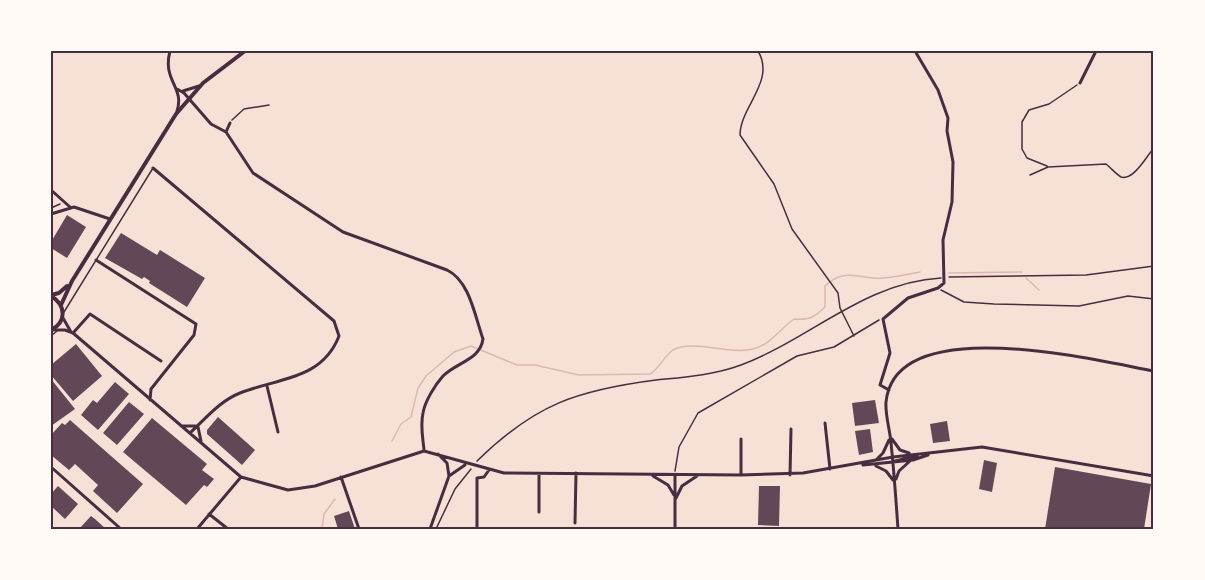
<svg xmlns="http://www.w3.org/2000/svg" width="1205" height="580" font-family="'PT Serif',serif">
<style>
.lines{fill:none;stroke-linecap:round;stroke-linejoin:round}
.stream{stroke:#dcb8b0;stroke-width:1.5}
.building{fill:#644757}
.path{stroke:#4a2c40;stroke-width:1.5}
.service{stroke:#4a2c40;stroke-width:1.5}
.minor{stroke:#4a2c40;stroke-width:3}
.tertiary{stroke:#4a2c40;stroke-width:4}
.neatline{fill:none;stroke:#4a2c40;stroke-width:2}
</style>
<rect width="100%" height="100%" fill="#f7e1d7"/>
<g class="lines">
<path class="stream" d="M949,273l73,-1
M1026,278l13,12
M392,441l9,-17 10,-7 7,-29 8,-12 28,-24 17,-6 46,19h18l44,10 71,-1c10,-6 14,-18 23,-24 19,-11 57,5 80,-1 17,-4 27,-20 41,-30 15,1 20,-1 31,-12v-21c17,-16 27,-10 48,-8 14,2 33,-4 47,-6
M322,529l2,-15 11,-15"/>
</g>
<path class="building" d="M67,215l19,12 -19,31 -16,-10v-6z
M121,233l36,22 3,-5 45,28 -18,29 -38,-24 1,-2 -6,-4 -2,2 -37,-21z
M76,344l26,32 -29,25 -22,-26v-10z
M51,379l24,30 -24,17z
M115,382l14,12 -31,36 -17,-15 12,-15 4,3z
M875,400l4,23 -24,3 -3,-23z
M129,402l15,12 -27,31 -14,-12z
M218,417l37,33 -13,15 -35,-31v-4z
M152,418l55,46 -5,6 12,9 -7,8 -3,-2 -18,20 -63,-53z
M70,420l73,64 -26,29 -24,-22 5,-6 -23,-21 -6,6 -18,-15v-20l11,-12 3,2z
M947,421l3,20 -17,2 -3,-19z
M870,429l3,23 -14,3 -4,-24z
M984,460l13,3 -5,29 -13,-3z
M1055,467l96,17 -7,45h-99z
M58,486l20,18 -13,15 -14,-13v-12z
M759,486h21l-1,40 -21,-1z
M349,511l6,18h-17l-4,-13z
M91,516l4,3 11,10h-27z"/>
<g class="lines">
<path class="path" d="M758,51c18,30 -18,56 -18,84l34,49 18,45 46,64 2,15 14,28
M232,120l12,-11 25,-4
M1047,166l-20,-8 -5,-9v-27l7,-12 20,-6 28,-19
M1030,175l18,-8 58,-3c4,3 11,11 15,13 13,4 26,-22 33,-29
M51,208l9,-4
M949,277l137,-2 68,-9
M941,290l23,12 30,2 85,2 49,-10 26,3
M477,461c58,-57 101,-71 179,-81 29,-3 58,-5 85,-15 69,-26 124,-83 200,-87
M675,471l4,-24 19,-34 99,-57 37,-9 45,-27
M436,529l19,-40 16,-20"/>
<path class="service" d="M64,312l89,-144
M51,336l6,-5"/>
<path class="minor" d="M170,51c-8,30 15,36 7,60
M1080,83l16,-32
M177,89l7,4 27,31 15,8 27,41 90,59 104,38c23,11 28,47 36,69 -3,21 -26,23 -40,37 -8,9 -18,25 -20,37 -3,13 0,25 1,37
M183,91l16,-5
M226,132l4,-9
M153,168l181,153 5,15c-17,44 -61,42 -99,57 -20,8 -34,25 -50,40
M51,190l19,17
M51,214l23,-7 36,12
M96,260l100,64 -2,11 -43,54 -1,11
M63,318l8,14
M53,330h12l8,3 168,144 47,13 27,-4 109,-35 80,22 237,2 62,-2 90,-16 89,-10 172,29
M73,333l17,-19 71,47
M267,386l11,46
M889,390l-9,-5 10,-32 -7,-34 25,-21 30,-10 6,-5 -1,-43 9,-38 1,-40 -6,-31 1,-13 -10,-28 -23,-39
M825,423l5,46
M182,426h14
M198,427l3,14
M892,439l8,11 9,3
M438,454l9,9 2,13
M877,459l6,-6 6,-13
M895,461l22,-5
M863,465l50,-5 15,-5
M876,466l10,5 7,9
M51,467l70,62
M539,474v38
M675,475v54
M741,475v-36
M790,475l1,-46
M653,476l15,9 6,10
M341,477l18,52
M896,479l3,-8 11,-10
M676,498l6,-12 15,-10
M209,514l19,15
M575,523l1,-50
M197,529l44,-52
M430,529l19,-53 16,-11
M477,529v-51l7,-1 5,-7
M898,529c-2,-29 -4,-58 -7,-86 -1,-13 -6,-28 -5,-41 9,-92 212,-41 268,-31"/>
<path class="tertiary" d="M51,295l8,-2 8,-7
M51,296c15,9 16,26 0,34
M61,305l11,-24 104,-167 27,-31 42,-32"/>
</g>
<rect width="1205" height="580" fill="none" stroke="#fffaf5" stroke-width="105"/>
<rect x="52" y="52" width="1100" height="476" class="neatline"/>
</svg>
